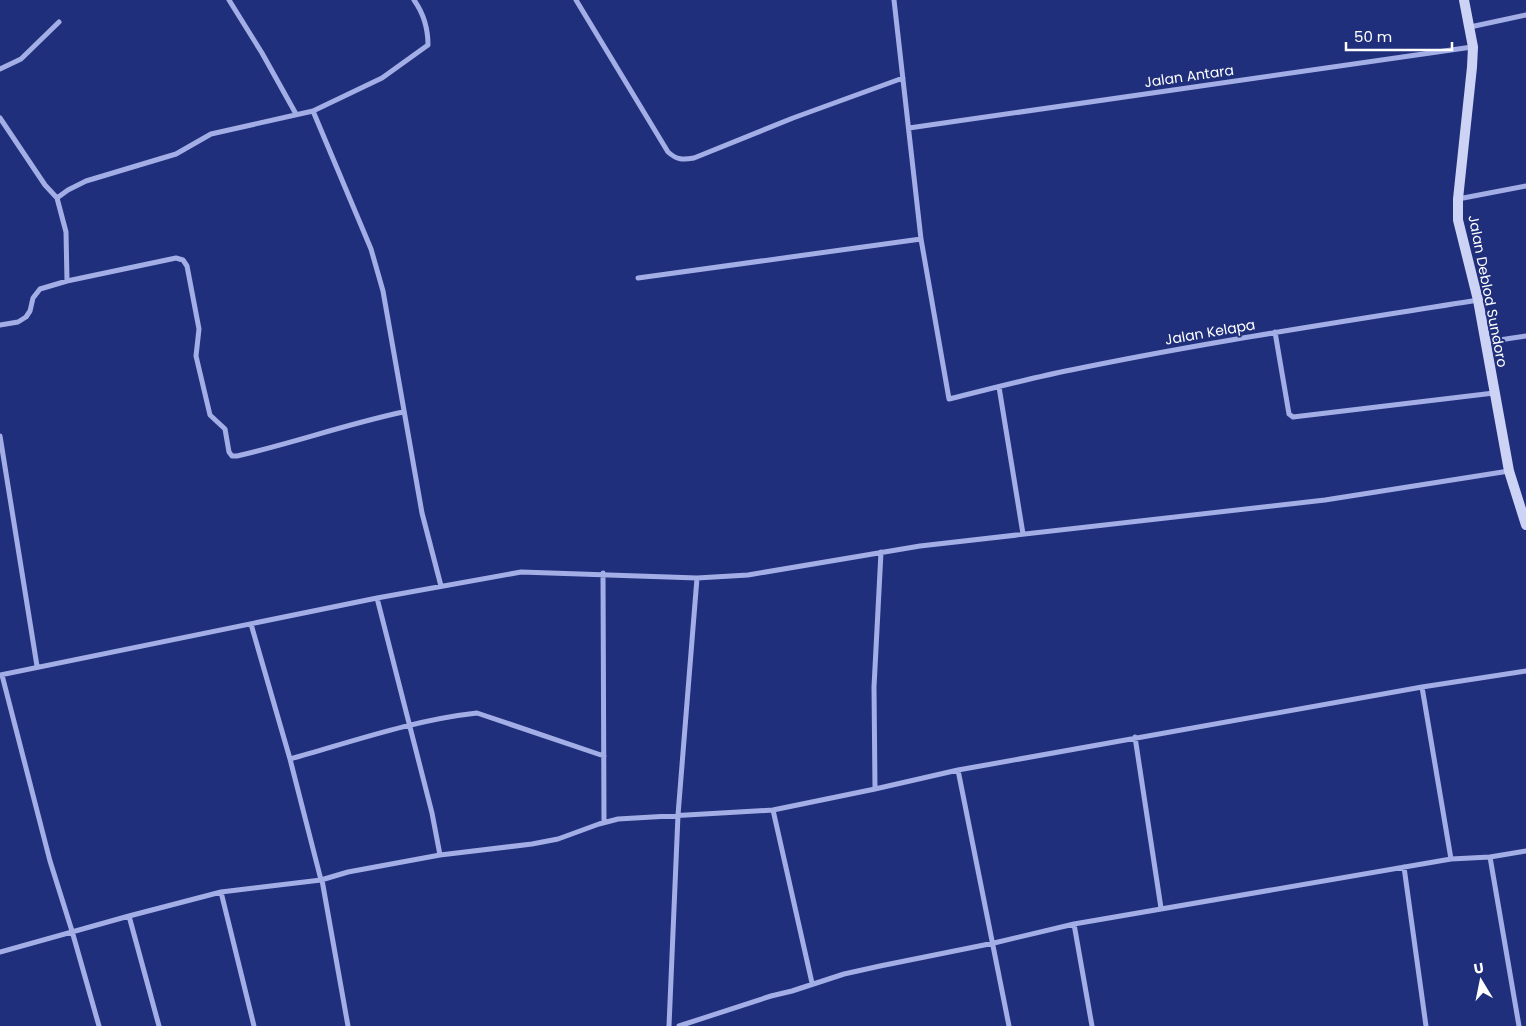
<svg xmlns="http://www.w3.org/2000/svg" width="1526" height="1026" font-family="Poppins,sans-serif">
<style>
.lines{fill:none;stroke-linecap:round;stroke-linejoin:round}
.minor{stroke:#a3aee6;stroke-width:5}
.secondary{stroke:#cdd3f5;stroke-width:10}
.labels{text-anchor:middle;stroke-width:4;stroke-linejoin:round;paint-order:stroke}
.street-label{font-size:14px;fill:#fff;stroke:#202f7b}
</style>
<rect width="100%" height="100%" fill="#202f7b"/>
<g class="lines">
<path class="minor" d="M229,0l33,53 34,61
M576,0l92,152c9,8 15,8 26,6l99,-40 110,-40
M894,0l27,239 28,160c41,-10 81,-21 122,-29 135,-28 271,-48 407,-70
M1470,27l56,-12
M0,69l21,-10 38,-37
M313,111l58,138 12,42 39,222 19,73
M0,118l45,67 12,13 9,34 1,49
M909,128l563,-81
M57,198l11,-8 18,-9 90,-27 35,-20 102,-23 69,-33 46,-33c0,-17 -4,-31 -14,-45
M1458,199l68,-13
M638,278l283,-39
M0,325l18,-3 8,-5 4,-6 3,-13 7,-9 27,-8 109,-23 7,2 4,6 12,63 -3,27 14,59 15,14 4,23 3,4h5c56,-13 110,-32 166,-44
M1275,332l14,82 4,3 201,-24
M1486,342l40,-6
M999,387l24,147
M0,436l37,230
M603,573l1,249
M377,598l55,215 8,42
M251,624l39,135 31,121
M0,675l377,-77 144,-26 176,6 51,-3 172,-29 405,-46 184,-29
M2,675l48,186 22,70 27,95
M1422,687l29,172
M1135,737l26,171
M290,759c61,-17 123,-39 187,-46l127,43
M958,770l51,256
M875,789l-1,-102 7,-135
M773,810l39,173
M1490,857l29,169
M1404,867l22,159
M322,880l26,146
M221,892l33,134
M129,916l30,110
M1074,924l18,102
M0,952l129,-36 92,-24 100,-12 27,-8 92,-17 92,-11 26,-5 41,-15 19,-5 155,-9 102,-21 83,-19 464,-83 104,-16
M669,1026l9,-211 19,-237
M679,1026l92,-30 21,-5 52,-17 36,-8 114,-23 80,-19 377,-65 39,-2 36,-6"/>
<path class="secondary" d="M1464,0l9,47 -1,20 -14,132v21l20,80 31,171 17,54"/>
</g>
<g class="labels">
<g class="street-label">
<text transform="translate(1189 76) rotate(-8)" y="5">Jalan Antara</text>
<text transform="translate(1488 291) rotate(79)" y="5">Jalan Deblod Sundoro</text>
<text transform="translate(1210 332) rotate(-10)" y="5">Jalan Kelapa</text>
</g>
</g>
<g transform="translate(1481 981) rotate(350)" stroke="#202f7b" stroke-width="4" paint-order="stroke">
<path d="M0-4L9 19L0 12L-9 19Z" fill="#ffffff"/>
<text y="-8" font-size="14" font-weight="bold" text-anchor="middle" fill="#ffffff">U</text>
</g>
<path d="M1346 42v8h106v-8" fill="none" stroke="#ffffff" stroke-width="2.5"/>
<text x="1354" y="42" font-size="15" fill="#ffffff" stroke="#202f7b" stroke-width="4" paint-order="stroke">50 m</text>
</svg>
